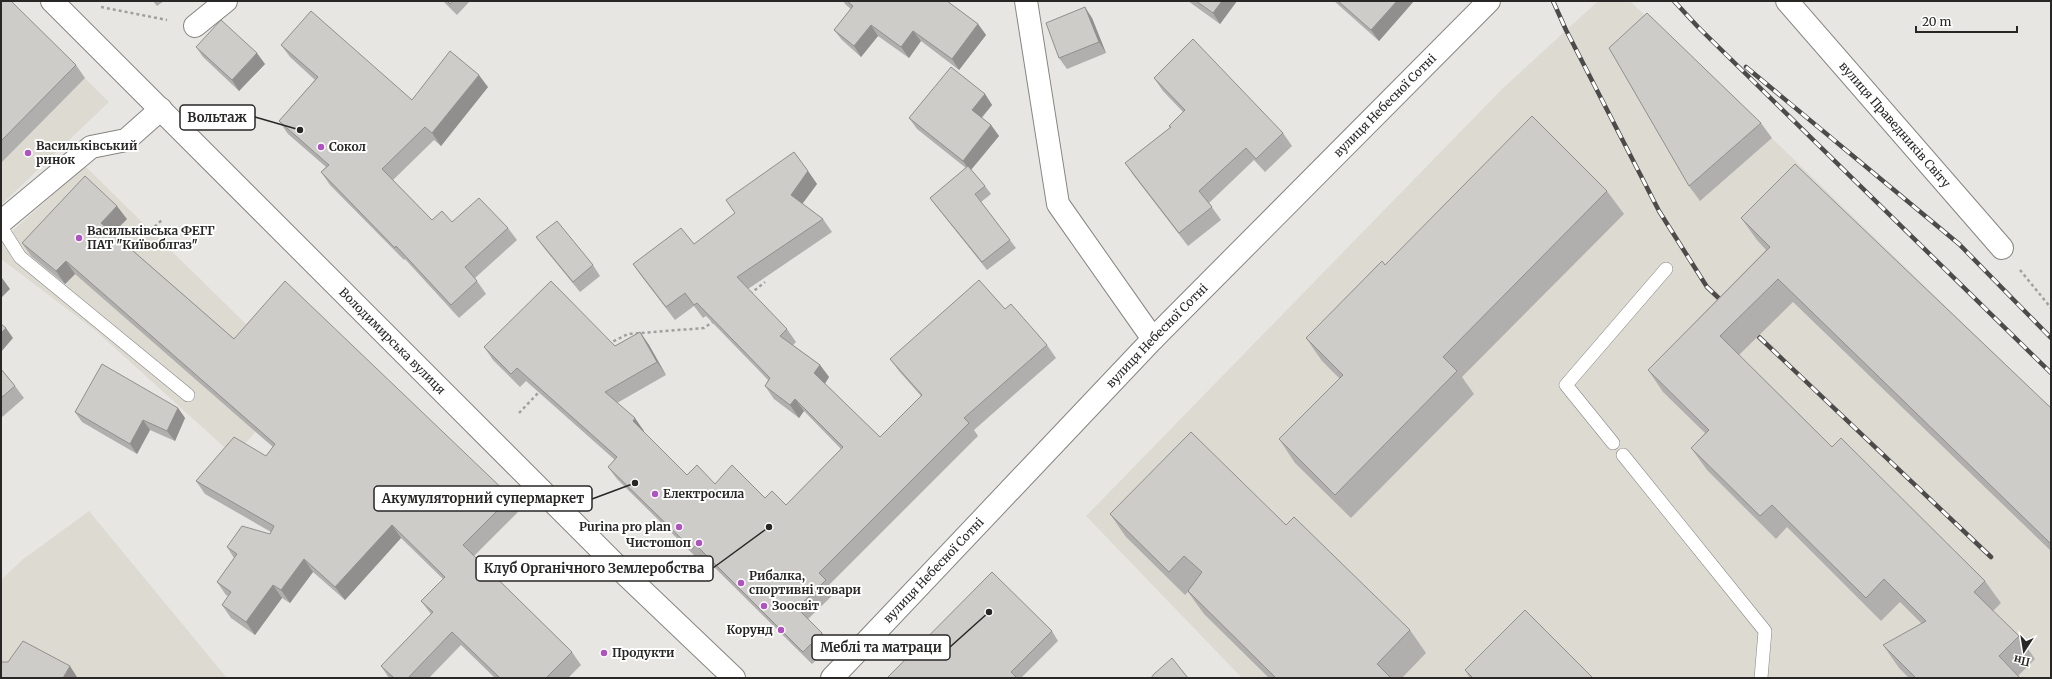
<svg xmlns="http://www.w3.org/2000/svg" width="2052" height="679" font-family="Merriweather,serif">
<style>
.built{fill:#dddbd1}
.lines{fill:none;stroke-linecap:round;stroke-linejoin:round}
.lane-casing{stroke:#868582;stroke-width:14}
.street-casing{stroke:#868582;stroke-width:24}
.primary-casing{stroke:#868582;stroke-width:24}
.path{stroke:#a1a09e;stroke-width:2.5;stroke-dasharray:3 3;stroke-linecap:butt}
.lane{stroke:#fff;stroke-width:13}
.street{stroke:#fff;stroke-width:22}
.primary{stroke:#fff;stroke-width:22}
.rail-casing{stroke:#4c4b49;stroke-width:4.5}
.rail{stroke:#fff;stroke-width:3;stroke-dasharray:9;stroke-linecap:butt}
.wall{fill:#b0afad}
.shaded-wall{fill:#908f8d}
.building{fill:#cdccc9;stroke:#908f8d}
.poi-dot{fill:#af53be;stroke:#fff;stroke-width:1.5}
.labels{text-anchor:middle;stroke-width:4;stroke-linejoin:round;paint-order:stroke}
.street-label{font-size:12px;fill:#282726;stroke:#fff}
.poi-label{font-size:12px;font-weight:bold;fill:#282726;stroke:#fff;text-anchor:start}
.leader{fill:none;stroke:#282726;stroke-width:1.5}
.callout-dot{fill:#282726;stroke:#fff;stroke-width:1.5}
.callout{fill:#fff;stroke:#282726;stroke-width:1.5}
.callout-label{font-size:13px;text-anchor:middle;font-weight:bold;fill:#282726}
</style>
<rect width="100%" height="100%" fill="#e7e6e3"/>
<path class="built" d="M1,1h6l102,101 -108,103z
M1598,1h32l421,407v270h-809l-156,-162 416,-427z
M85,166l164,161 56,50 -71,79 -138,-125 -95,-72v-18z
M89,511l138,167h-226v-98l21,-20z"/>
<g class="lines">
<g class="lane-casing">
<path id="lane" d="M1,227l19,30 168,138
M1613,443l-47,-58 100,-116
M1623,455l142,176 -4,47"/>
</g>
<g class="street-casing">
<g id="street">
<path d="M1026,1l32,203 95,135"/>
<path id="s1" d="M1787,1l215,247"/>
<path d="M195,26l31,-25"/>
<path d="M1,222l90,-75 35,-7 35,-31"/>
<path id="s2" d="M832,678l321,-339 336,-338"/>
</g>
</g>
<g class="primary-casing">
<g id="primary">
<path id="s3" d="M52,1l574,574 108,103"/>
</g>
</g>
<path class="path" d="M101,7l66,13
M128,251l35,-32
M2020,270l31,38
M750,294l15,-12
M608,344l20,-10 76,-6 10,-7
M519,413l22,-23"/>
<use href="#lane" class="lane"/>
<use href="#street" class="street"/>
<use href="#primary" class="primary"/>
<g class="rail-casing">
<path id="rail" d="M1553,1l13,29 93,181 48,76 20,19
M1674,1l24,26 353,346
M1746,67l213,177 92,94
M1759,337l232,220"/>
</g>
<use href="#rail" class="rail"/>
</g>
<path class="wall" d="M1,1l75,64 9,13 -84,85z
M153,1h11l-7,5z
M443,1h27l-13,14z
M843,1h104l31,23 8,11 -27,35 -38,-29 -12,17 -31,-22 -17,21 -19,-17 -8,-10 17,-21 -5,-4z
M1188,1h49l-17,23z
M1334,1h80l-35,40z
M1092,18l14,35 -39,16 -8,-11z
M281,45l131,55 76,-13 -47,59 -7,-6 -41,40 39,40 76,8 9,12 -42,38 11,16 -27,24 -54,-59 -1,1 -74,-75 -9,-13 5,-5 -38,-33 -9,-13 36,-41 -25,-23z
M196,47l69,17 -26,27 -36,-34z
M1154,78l129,55 9,13 -27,26 -11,-12 -45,43 12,17 -33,26 -54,-70 -9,-13 45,-35 -1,-2 14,-14 -20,-21z
M985,94l7,11 -10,13 9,7 8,11 -28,34 14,16 6,8 -10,8 35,46 -29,22 -51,-64 -6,-8 36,-30 -49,-39 -8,-11z
M1761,123l11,15 -72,63 -11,-15z
M794,152l23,32 -15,20 21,15 9,13 -84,57 39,40 9,13 -3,3 27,20 9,12 -4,7 55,53 41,-41 -22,-25 -9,-12 115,-50 42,36 9,13 -82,72 4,6 -149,149 6,8 -27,26 14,14 9,13 -19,18 -107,-106 -4,4 -84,-83 -9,-12 7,-7 -89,-79 -6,6 -27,-27 -9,-13 131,-1 25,-14 9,13 17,30 -49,28 27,28 -1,1 44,43 78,23 21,7 55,-56 -37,-38 -5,7 -25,-19 -9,-13 3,-6 -62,-64 -3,2 -9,-12 -19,14 -33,-43 -9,-13 61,-20 41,-31z
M1607,191l17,23 -162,163 12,17 -123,124 -56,-55 -16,-24 61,-60 -18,-18 -16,-23 79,-73z
M1741,218l310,190v143l-258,-249 -54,53 93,92 153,134 16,22 -8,8 26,25 16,23 -17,17 2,2h-111l-10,-10 -16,-23 39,-21 -22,-22 -19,19 -94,-94 -11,12 -69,-69 -16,-22 14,-15 -42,-41 -15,-22 118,-120 -9,-10z
M127,219l-14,14 121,106 277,158 9,13 -46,46 98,96 9,13 -13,13h-73l-34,-33 -32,33h-40l-8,-12 50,-52 -10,-13 22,-22 -42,-41 -56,62 -32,-28 -23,31 -8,-5 -27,37 -24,-17 -9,-13 6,-9 -2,-1 -9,-13 17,-24 -7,-11 43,-13 1,-2 -66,-38 -9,-13 70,-25 7,-9 -198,-173 -10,10 -34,-28 -9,-13z
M536,237l57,28 7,11 -20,16 -36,-44z
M1,369l14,17 9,12 -23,20z
M178,408l7,10 -10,23 -25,-11 -13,24 -55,-32 -7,-10z
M1110,514l176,11 124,105 16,23 -24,25h-133l-65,-64 -16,-22 -3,3 -59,-58z
M1052,631l6,10 -37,37h-134z
M1465,670l128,8h-123z"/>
<path class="shaded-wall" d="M1222,1h15l-17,23 -7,-11z
M1397,1h17l-35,40 -8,-11z
M1085,7l7,11 14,35 -7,-11z
M978,24l8,11 -27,35 -7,-11z
M871,25l7,11 -17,21 -7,-11z
M913,31l8,10 -12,17 -8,-11z
M257,53l8,11 -26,27 -7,-11z
M479,75l9,12 -47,59 -9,-13z
M985,94l7,11 -13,15 -7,-10z
M991,125l8,11 -29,35 -7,-10z
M808,171l9,13 -17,23 -9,-12z
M117,206l10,13 -17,17 -9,-13z
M66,261l9,13 -10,10 -9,-13z
M2,278l8,11 -9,9v-19z
M6,328l7,10 -12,14v-19z
M640,332l9,13 17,30 -9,-13z
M820,365l9,12 -6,9 -9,-13z
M795,399l9,12 -5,7 -9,-13z
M178,408l7,10 -10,23 -8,-10z
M635,418l9,13 -2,3 -9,-13z
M143,420l7,10 -13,24 -7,-10z
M392,525l9,13 -56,62 -10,-13z
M304,559l9,13 -23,31 -9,-13z
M273,585l9,13 -27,37 -9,-13z
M70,666l7,11v1h-14z"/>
<path class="building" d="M1,1h10l65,64 -75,76z
M447,1h6l-3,3z
M847,1h100l31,23 -26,35 -39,-28 -12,16 -30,-22 -17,21 -20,-16 19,-24z
M1196,1h26l-9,12z
M1338,1h59l-26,29z
M1085,7l14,35 -40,16 -13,-35z
M311,11l101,89 38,-49 29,24 -47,58 -7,-6 -43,42 50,51 10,-9 10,11 27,-24 29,30 -43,39 12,14 -26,24 -55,-59 -1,2 -74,-76 8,-7 -50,-44 39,-44 -37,-32z
M1647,13l114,110 -72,63 -80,-138z
M221,20l36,33 -25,27 -36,-33z
M1193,39l90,94 -27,26 -10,-11 -47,43 13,16 -33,26 -54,-70 46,-36 -2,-1 16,-16 -31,-32z
M951,67l34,27 -13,16 19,15 -28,36 -54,-43z
M1532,116l75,75 -164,166 14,14 -122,124 -56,-56 64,-64 -37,-37 76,-77 3,4z
M794,152l14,19 -17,24 32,24 -86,58 50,52 -7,7 40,29 -6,8 66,64 42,-42 -32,-36 89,-79 26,29 6,-5 36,41 -83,73 5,5 -150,150 7,7 -29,28 25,25 -19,19 -107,-107 -4,4 -84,-82 9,-10 -100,-89 -6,6 -27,-27 67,-66 64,65 25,-14 17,30 -52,30 30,26 -2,3 54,54 10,-10 18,19 17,-19 33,33 7,-7 14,14 57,-58 -48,-48 -5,6 -25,-19 5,-8 -73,-75 -3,2 -9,-12 -19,14 -33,-43 48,-36 13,16 41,-31 -9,-13z
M1795,164l256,244v136l-273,-265 -58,57 112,111 9,-9 144,143 -11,11 45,44 -20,20 21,22h-104l-33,-33 43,-24 -42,-42 -18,19 -94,-93 -12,11 -69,-68 18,-18 -61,-60 122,-123 -29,-29z
M968,166l17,20 -10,8 35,46 -28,22 -52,-64z
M85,176l32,30 -16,17 133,116 51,-58 226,216 -48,48 109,107 -26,26h-46l-48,-46 -44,46h-14l-13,-12 52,-54 -12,-11 24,-24 -53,-52 -57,62 -31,-28 -23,31 -8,-5 -27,37 -24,-17 9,-13 -14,-10 20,-28 -10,-7 15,-21 28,8 4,-8 -78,-45 38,-44 32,19 9,-12 -209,-183 -10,10 -34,-28z
M557,221l36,44 -20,17 -37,-45z
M1,324l5,4 -5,5z
M102,364l76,44 -11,23 -24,-11 -13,24 -55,-32z
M1,369l14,17 -14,12z
M1191,432l95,93 8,-8 116,113 -33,34 14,14h-115l-88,-87 14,-19 -18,-16 -15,16 -59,-58z
M992,572l60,59 -41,41 6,6h-130z
M1525,610l68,68h-120l-8,-8z
M23,641l47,25 -7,12h-62v-16h7z
M1172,658l16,20h-37l3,-4z"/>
<g class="poi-dot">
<circle cx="321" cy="147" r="4"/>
<circle cx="28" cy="153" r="4"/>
<circle cx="79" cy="238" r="4"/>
<circle cx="655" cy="494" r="4"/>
<circle cx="679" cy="527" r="4"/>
<circle cx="699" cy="543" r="4"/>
<circle cx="741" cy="583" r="4"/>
<circle cx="764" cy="606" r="4"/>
<circle cx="781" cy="630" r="4"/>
<circle cx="604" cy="653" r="4"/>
</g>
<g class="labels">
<g class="street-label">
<text dy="4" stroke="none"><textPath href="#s2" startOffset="796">вулиця Небесної Сотні</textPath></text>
<text dy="4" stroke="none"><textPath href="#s1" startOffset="164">вулиця Праведників Світу</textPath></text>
<text dy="4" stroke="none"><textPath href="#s2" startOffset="472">вулиця Небесної Сотні</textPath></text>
<text dy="4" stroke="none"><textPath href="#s3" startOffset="481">Володимирська вулиця</textPath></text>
<text dy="4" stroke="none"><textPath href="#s2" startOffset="148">вулиця Небесної Сотні</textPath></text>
</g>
<g class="poi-label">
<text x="36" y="150">Васильківський<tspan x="36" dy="14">ринок</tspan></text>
<text x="329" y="151">Сокол</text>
<text x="87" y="235">Васильківська ФЕГГ<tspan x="87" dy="14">ПАТ "Київоблгаз"</tspan></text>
<text x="663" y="498">Електросила</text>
<text x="671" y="531" text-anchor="end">Purina pro plan</text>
<text x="691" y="547" text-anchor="end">Чистошоп</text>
<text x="749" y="580">Рибалка,<tspan x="749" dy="14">спортивні товари</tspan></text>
<text x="772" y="610">Зоосвіт</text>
<text x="773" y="634" text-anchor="end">Корунд</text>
<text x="612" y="657">Продукти</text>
</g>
</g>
<path class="leader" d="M300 130L255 117M635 483L592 499M769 527L713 568M989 612L950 647"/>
<g class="callout-dot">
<circle cx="300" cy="130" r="4"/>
<circle cx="635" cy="483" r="4"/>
<circle cx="769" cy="527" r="4"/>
<circle cx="989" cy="612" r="4"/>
</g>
<g class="callout">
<rect x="180" y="105" width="75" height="25" rx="4"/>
<rect x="374" y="486" width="218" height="25" rx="4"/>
<rect x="476" y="556" width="237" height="25" rx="4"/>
<rect x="812" y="635" width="138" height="25" rx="4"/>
</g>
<g class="callout-label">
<text x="217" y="122">Вольтаж</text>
<text x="483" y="503">Акумуляторний супермаркет</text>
<text x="594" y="573">Клуб Органічного Землеробства</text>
<text x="881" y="652">Меблі та матраци</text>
</g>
<rect width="2052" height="679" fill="none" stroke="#282726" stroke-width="4"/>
<g transform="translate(2024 651) rotate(192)" stroke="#ffffff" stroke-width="3" paint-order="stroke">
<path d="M0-3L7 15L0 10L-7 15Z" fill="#282726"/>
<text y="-6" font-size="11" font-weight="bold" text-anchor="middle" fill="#282726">Пн</text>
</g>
<path d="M1916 26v6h101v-6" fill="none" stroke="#282726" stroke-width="2"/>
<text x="1922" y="26" font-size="12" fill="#282726" stroke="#ffffff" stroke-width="3" paint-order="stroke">20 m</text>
</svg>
